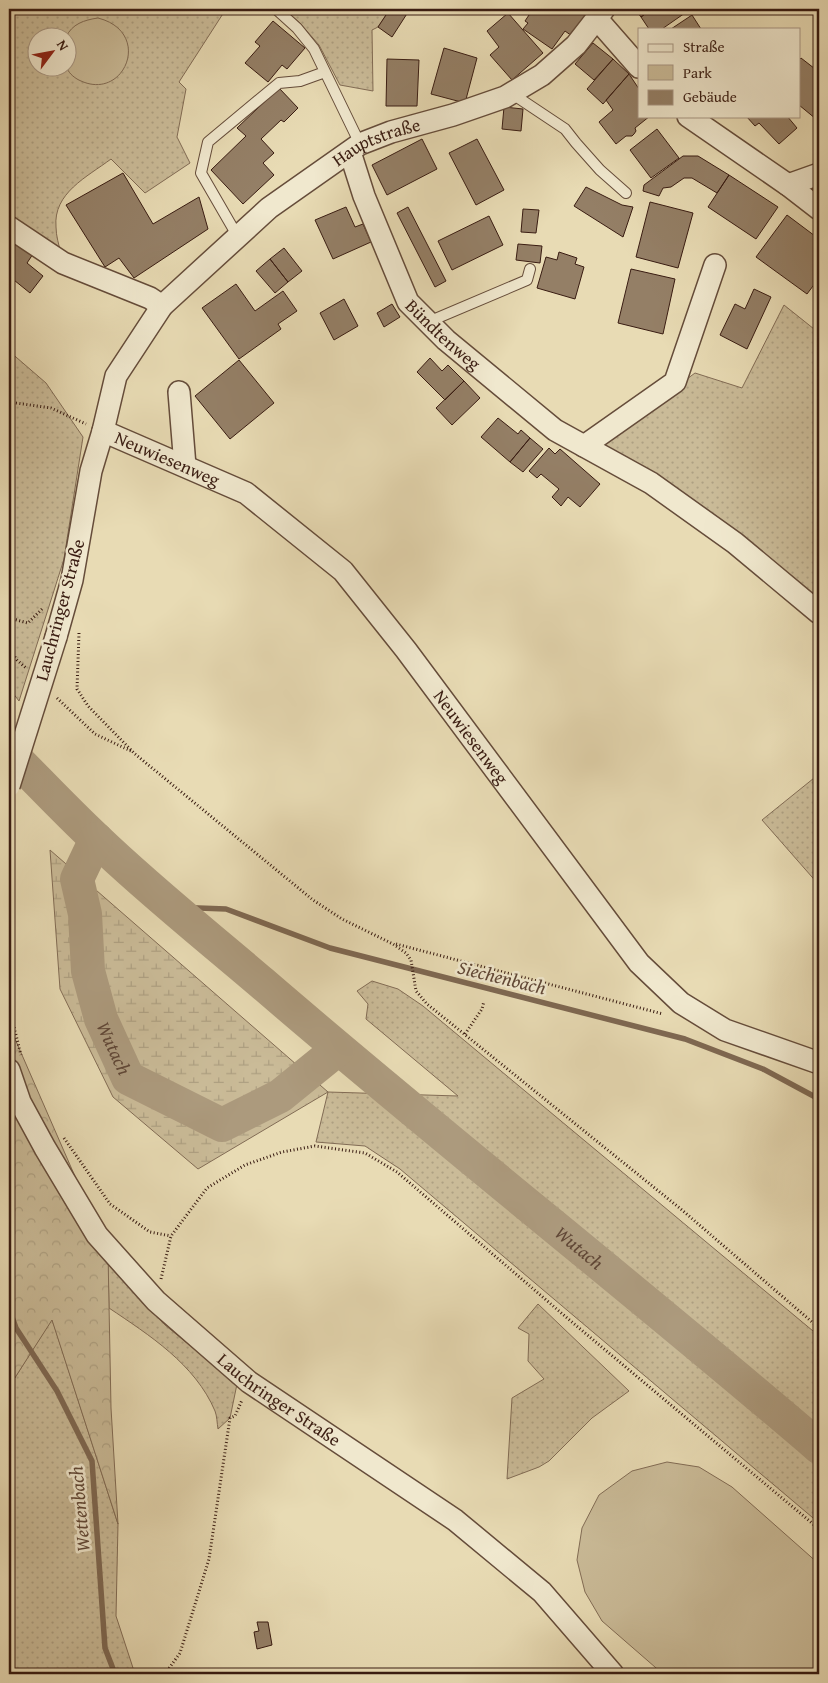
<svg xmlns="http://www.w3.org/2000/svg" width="828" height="1683" font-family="'Gentium Book Plus',serif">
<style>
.grass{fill:url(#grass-dots);stroke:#826c55;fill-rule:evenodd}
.forest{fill:url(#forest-crowns);stroke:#826c55}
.wetland{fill:url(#wetland-marsh);stroke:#826c55}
.park{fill:#cabb98;stroke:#826c55}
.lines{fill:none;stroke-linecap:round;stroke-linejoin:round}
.stream{stroke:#7e6852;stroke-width:5.5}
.river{stroke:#ac9a7d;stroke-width:34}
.building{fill:#947f66;stroke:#391c12}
.lane-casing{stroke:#654c3a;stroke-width:12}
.street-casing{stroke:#654c3a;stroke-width:24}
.path{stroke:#391c12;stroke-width:3;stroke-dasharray:1 2.5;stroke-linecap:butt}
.lane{stroke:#f0e8ce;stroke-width:10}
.street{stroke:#f0e8ce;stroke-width:21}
.street-bridge-casing{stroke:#654c3a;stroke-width:24;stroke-linecap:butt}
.street-bridge{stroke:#f0e8ce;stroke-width:21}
.labels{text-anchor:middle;stroke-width:5;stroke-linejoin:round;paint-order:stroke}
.street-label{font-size:18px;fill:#391c12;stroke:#f0e8ce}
.water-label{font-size:19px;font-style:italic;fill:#614837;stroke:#f0e8ce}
</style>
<defs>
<pattern id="grass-dots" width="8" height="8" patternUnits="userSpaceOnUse" patternTransform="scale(1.25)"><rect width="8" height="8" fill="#cabb98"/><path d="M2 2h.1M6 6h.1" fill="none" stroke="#aea082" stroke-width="1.8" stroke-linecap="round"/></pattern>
<pattern id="forest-crowns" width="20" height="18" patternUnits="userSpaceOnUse" patternTransform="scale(1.25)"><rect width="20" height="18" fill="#cabb98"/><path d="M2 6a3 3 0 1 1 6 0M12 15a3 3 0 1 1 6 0" fill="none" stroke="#aea082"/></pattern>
<pattern id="wetland-marsh" width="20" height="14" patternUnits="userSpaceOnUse" patternTransform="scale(1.25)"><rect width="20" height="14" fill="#cabb98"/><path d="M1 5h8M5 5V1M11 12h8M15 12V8" fill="none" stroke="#aea082"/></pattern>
</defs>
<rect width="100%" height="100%" fill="#e8dbb4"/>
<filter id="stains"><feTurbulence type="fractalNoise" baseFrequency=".004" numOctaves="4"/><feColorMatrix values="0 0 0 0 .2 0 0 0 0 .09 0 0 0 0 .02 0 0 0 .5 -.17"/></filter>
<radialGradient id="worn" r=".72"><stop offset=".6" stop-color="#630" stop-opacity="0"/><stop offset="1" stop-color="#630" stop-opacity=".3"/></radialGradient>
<path class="grass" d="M9,9h217l-47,73 7,7 -9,48 13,26 -45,30 -34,-34c-24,18 -58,34 -55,68 0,9 3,18 5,27l-52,-38zM38,38h30v30h-30z
M284,9h106l-12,18 -6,3 1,61 -33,-6 -21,-40 -19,-22z
M784,305l35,28v272l-215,-160 5,-8 86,-64 47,15z
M9,351l37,32 37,54 -19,122 -45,142 -10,-13z
M819,774v111l-57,-65z
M372,981l26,8 25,17 396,330v187l-419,-354 -35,-23 -49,-4 12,-50 130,4 -92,-77 2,-15 -11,-13z
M108,1262l57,63 72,59 -7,34 -12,11c-1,-6 -1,-13 -3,-18 -20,-47 -66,-76 -106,-103z
M538,1304l91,87 -37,27 -43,43 -10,6 -32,12 5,-81 32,-19 -16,-18 1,-27 -11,-6z
M52,1319l66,205 -2,92 19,58h-126v-287z"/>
<path class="forest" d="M9,1010l3,22 96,220 3,156 7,116 -66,-204 -43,67z"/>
<path class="wetland" d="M50,850l278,242 -130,77 -85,-72 -53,-108z"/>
<path class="park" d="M98,18c55,14 27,83 -17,63 -5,-2 -12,-7 -14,-13 -2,-7 1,-22 1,-30l-2,-1c6,-13 18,-17 32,-19z
M667,1462l32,5 33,20 87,77v110h-156l-61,-53 -17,-29 -8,-32 5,-32 17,-33 33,-24z"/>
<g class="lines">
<path class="stream" d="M171,907l55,2 104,39 355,91 78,30 56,30
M9,1299l3,18 4,11 41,63 35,70 13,187 10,26"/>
<g class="river">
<path id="s1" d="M9,752c29,29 57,59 87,87 53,51 111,97 166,144 183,158 374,307 557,464"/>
<path id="s2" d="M96,839l-19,40 8,35 3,57 13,48 27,59 94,47 58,-29 58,-47"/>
</g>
</g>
<path class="building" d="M390,9h20l-18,28 -14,-10z
M533,9h59l-20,27 -7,-5 -13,18 -29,-20 5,-6 -3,-2z
M635,9h17l-11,8z
M652,9h30l3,4 -23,16h-13l-8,-12z
M508,13l35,40 -31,27 -22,-25 9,-8 -12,-16z
M692,15l9,14h-30z
M273,21l32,27 -18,21 -5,-4 -14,17 -23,-19 15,-17 -5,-4z
M593,43l20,16 -19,21 -19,-16z
M444,48l33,10 -12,45 -34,-9z
M801,58l18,14v43l-3,4 -17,-14v-45z
M387,59l32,1 -2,46h-31z
M613,59l16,15 -26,30 -16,-15z
M629,74l10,15v27h11l-15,12 1,3 -2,3 -2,2h-6l-10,8 -17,-22 14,-12 -7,-10z
M279,88l19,20 -14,14 -3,-2 -20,19 13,14 -11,10 11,12 -31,29 -32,-34 35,-34 -9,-8z
M504,107l19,2 -2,22 -19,-2z
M746,116h41l10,12 -18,16 -20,-21 -4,3z
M657,129l22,29 -28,20 -21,-28z
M422,139l15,30 -50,26 -15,-30z
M477,139l27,51 -28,15 -27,-52z
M683,156h15l31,19 -12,18 -25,-15h-8l-13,9 -8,1 -4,8 -16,-5 1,-6z
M123,173l30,51 46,-27 9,32 -74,49 -15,-20 -14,9 -39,-62z
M729,175l49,32 -22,32 -48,-32z
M586,187l36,18 11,2 -10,30 -49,-31z
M650,202l43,11 -15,55 -42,-11z
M346,207l9,20 8,-3 8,18 -38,17 -18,-39z
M408,207l38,74 -11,6 -38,-74z
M523,209l16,1 -3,23 -15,-1z
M787,215l32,24v39l-12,16 -51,-37z
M489,216l14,29 -51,25 -14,-29z
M9,234l24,20 -6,9 16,13 -13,17 -21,-17z
M518,244l24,2 -2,17 -24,-3z
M284,248l18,23 -14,11 -18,-23z
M559,252l18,6 -2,6 9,3 -9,32 -38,-11 9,-31 11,3z
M270,259l18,23 -13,11 -19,-22z
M631,269l44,10 -12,55 -45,-11z
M236,284l19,27 28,-20 14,20 -19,13 3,5 -42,30 -37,-51z
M754,289l17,8 -24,52 -27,-14 15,-31 10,5z
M344,299l14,27 -24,14 -14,-27z
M392,304l8,13 -16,10 -7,-14z
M430,358l12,13 6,-6 16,16 -19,19 -28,-28z
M239,360l35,43 -44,36 -35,-43z
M464,381l16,17 -28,27 -16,-17z
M498,418l20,16 3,-4 9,8 -20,24 -29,-25z
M530,438l13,11 -20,23 -13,-10z
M549,448l6,6 5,-5 40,35 -20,23 -12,-10 -7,9 -9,-9 7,-8 -18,-15 -4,4 -8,-7z
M257,1622h11l4,23 -15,4 -3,-17 5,-1z"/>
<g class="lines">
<g class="lane-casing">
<path id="lane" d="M276,9l21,19 17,21 46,95
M511,93l54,36 11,14 24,27 26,23
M238,237l-37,-64 7,-31 71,-59 21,-2 25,-9
M428,322l99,-42 3,-11"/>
</g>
<g class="street-casing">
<g id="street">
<path d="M597,19l42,48"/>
<path d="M688,116l100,69 31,24"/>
<path id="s3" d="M350,152l14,44 44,106 38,38 109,90 96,53 84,60 84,70"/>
<path d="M788,185l31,-11"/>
<path d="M9,227l54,36 87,35 12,8"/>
<path d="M179,392l6,74"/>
<path id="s4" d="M103,431l143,62 97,78 63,79 233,313 42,40 44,27 94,33"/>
<path d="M584,446l91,-64 40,-117"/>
<path id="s5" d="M56,637l16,-57 19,-109 12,-40 13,-55 46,-70 107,-98 91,-64 31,-12 62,-17 52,-18 37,-22 34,-30 28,-36"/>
<path id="s6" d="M9,1070l11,32 25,46 52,87 59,66 93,81 206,138 87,72 71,82"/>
</g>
</g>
<path class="path" d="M9,402l42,6 35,16
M9,618l19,5 15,-15
M79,633l-2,56 11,17 47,48 178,146 29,19 51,25 13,9 5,7 5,31 11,13 255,206 137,118
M9,648l8,12 9,8
M57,698l38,36 38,18
M396,944l267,70
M9,1007l12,48
M465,1034l17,-25 2,-8
M64,1138l46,66 40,28 21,4
M161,1279l10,-43 36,-48 38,-23 37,-13 33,-6 50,7 32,19 176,151 246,206
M9,1393l1,8
M165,1674l15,-21 29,-94 21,-141 5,-2 7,-16"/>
<use href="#lane" class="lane"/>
<use href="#street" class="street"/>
<g class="street-bridge-casing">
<path id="street-bridge" d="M9,786l47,-149"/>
</g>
<use href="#street-bridge" class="street-bridge"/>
</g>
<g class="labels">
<g class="street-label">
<text dy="6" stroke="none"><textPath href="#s5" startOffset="624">Hauptstraße</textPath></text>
<text dy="6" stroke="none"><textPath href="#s3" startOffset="209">Bündtenweg</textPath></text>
<text dy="6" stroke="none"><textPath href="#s4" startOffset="70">Neuwiesenweg</textPath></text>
<text transform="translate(60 610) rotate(-75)" y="6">Lauchringer Straße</text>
<text dy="6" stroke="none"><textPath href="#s4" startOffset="490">Neuwiesenweg</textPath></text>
<text dy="6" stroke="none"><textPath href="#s6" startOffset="434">Lauchringer Straße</textPath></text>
</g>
<g class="water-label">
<text transform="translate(502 977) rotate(14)" y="7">Siechenbach</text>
<text dy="7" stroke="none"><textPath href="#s2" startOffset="219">Wutach</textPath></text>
<text dy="7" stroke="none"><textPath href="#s1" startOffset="756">Wutach</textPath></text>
<text transform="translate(79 1509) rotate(-95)" y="7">Wettenbach</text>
</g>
</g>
<rect width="828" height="1683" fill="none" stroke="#e8dbb4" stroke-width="30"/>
<rect x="10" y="10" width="808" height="1663" fill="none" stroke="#391c12" stroke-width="2.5"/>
<rect x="15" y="15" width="798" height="1653" fill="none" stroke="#391c12"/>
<rect x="638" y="28" width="162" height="90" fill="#f0e8ce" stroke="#a79683"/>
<rect x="648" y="44" width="25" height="8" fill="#f0e8ce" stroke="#a79683"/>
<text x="683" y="52" font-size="15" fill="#391c12">Straße</text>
<rect x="648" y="65" width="25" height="15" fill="#cabb98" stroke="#a79683"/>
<text x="683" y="78" font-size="15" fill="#391c12">Park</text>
<rect x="648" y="90" width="25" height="15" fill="#947f66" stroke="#a79683"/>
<text x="683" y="102" font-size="15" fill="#391c12">Gebäude</text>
<g transform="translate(52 52) rotate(58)"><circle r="24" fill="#f0e8ce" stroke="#a79683"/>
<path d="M0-4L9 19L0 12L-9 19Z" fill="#8f2418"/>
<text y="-8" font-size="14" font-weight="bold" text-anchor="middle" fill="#391c12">N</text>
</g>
<rect width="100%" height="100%" filter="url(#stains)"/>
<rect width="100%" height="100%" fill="url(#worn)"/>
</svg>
